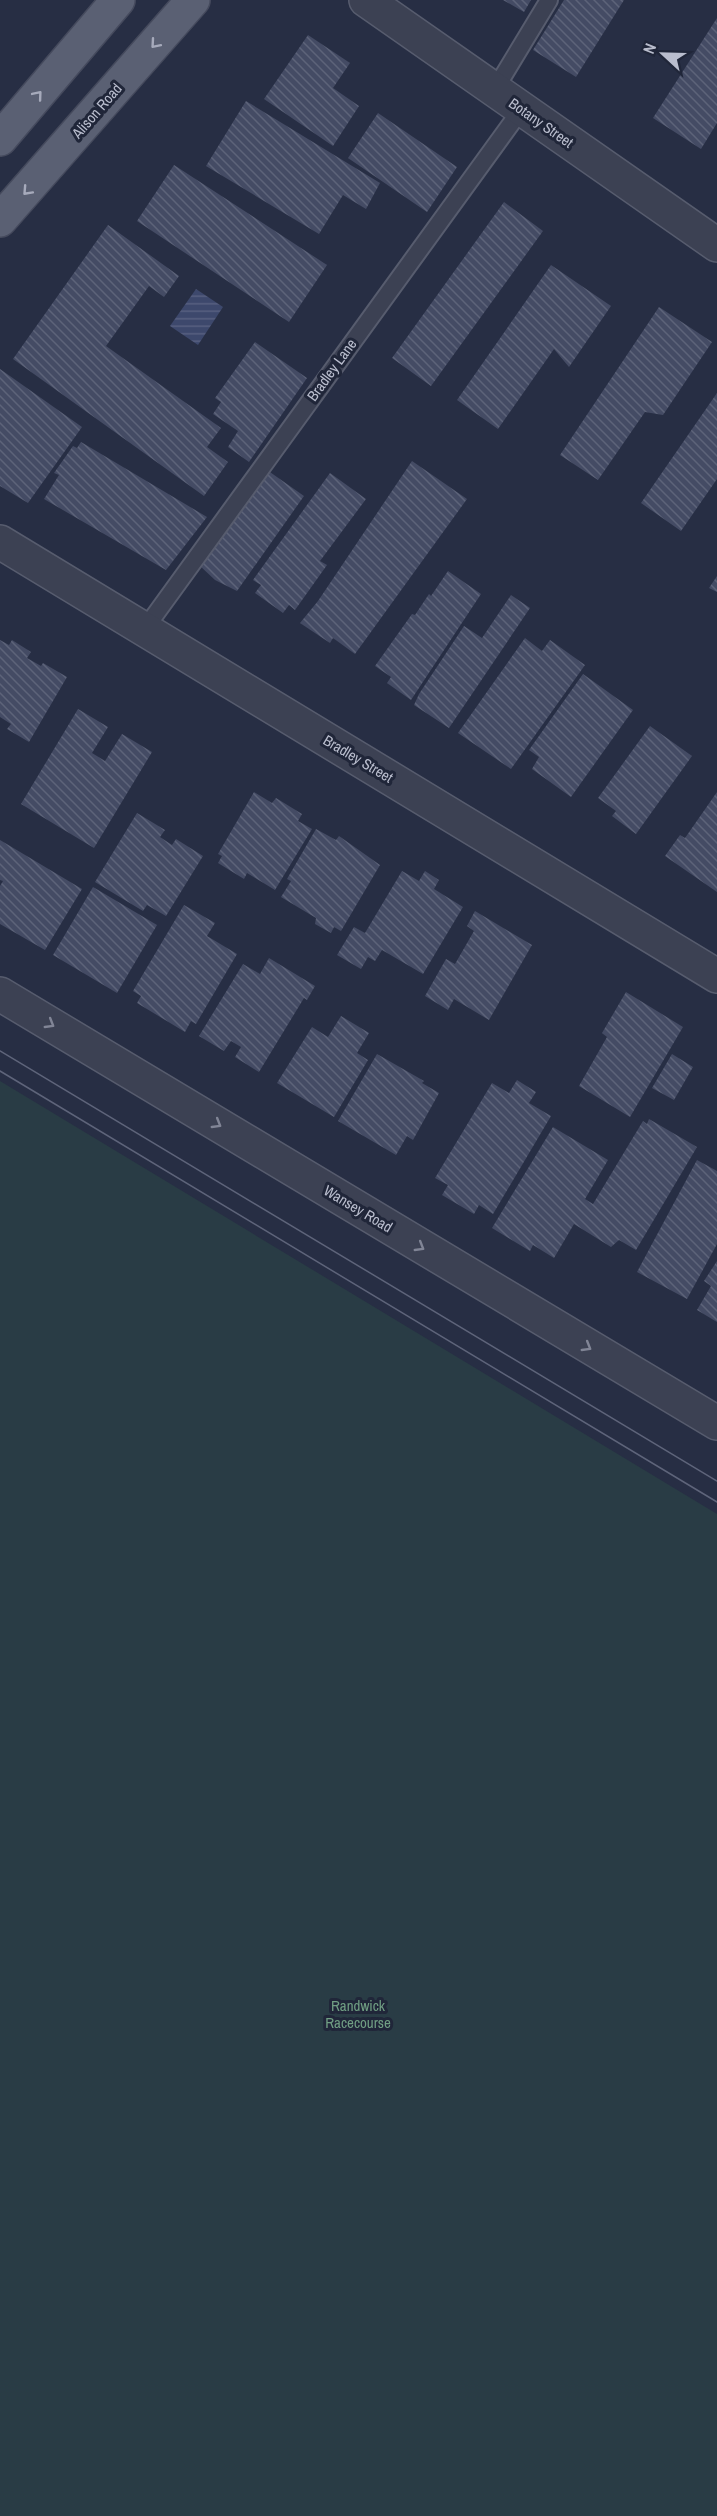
<svg xmlns="http://www.w3.org/2000/svg" width="717" height="2516" font-family="'Archivo Narrow',sans-serif">
<style>
.green{fill:#293c45}
.water{fill:url(#water-rules)}
.building{fill:url(#building-back-hatch)}
.lines{fill:none;stroke-linecap:round;stroke-linejoin:round}
.service-casing{stroke:#575c6e;stroke-width:20}
.minor-casing{stroke:#575c6e;stroke-width:36}
.tertiary-casing{stroke:#575c6e;stroke-width:36}
.primary-casing{stroke:#454a5d;stroke-width:36}
.service{stroke:#3c4153;stroke-width:16}
.minor{stroke:#3c4153;stroke-width:33}
.tertiary{stroke:#3c4153;stroke-width:33}
.primary{stroke:#5a6073;stroke-width:33}
.tram{stroke:#5e647a;stroke-width:1.5}
.oneway{stroke:#a6aabb}
.oneway2{stroke:#818596}
.labels{text-anchor:middle;stroke-width:6;stroke-linejoin:round;paint-order:stroke}
.street-label{font-size:15px;fill:#b9bdcd;stroke:#202639}
.park-label{font-size:15px;fill:#709e83;stroke:#202639}
</style>
<defs>
<pattern id="water-rules" width="6" height="5" patternUnits="userSpaceOnUse" patternTransform="scale(1.5)"><rect width="6" height="5" fill="#3d486c"/><path d="M0 2.5h6" fill="none" stroke="#576080"/></pattern>
<pattern id="building-back-hatch" width="6" height="6" patternUnits="userSpaceOnUse" patternTransform="scale(1.5)"><rect width="6" height="6" fill="#444b64"/><path d="M-1 5l2 2M0 0l6 6M5-1l2 2" fill="none" stroke="#5d6379"/></pattern>
</defs>
<rect width="100%" height="100%" fill="#272e44"/>
<path class="green" d="M0,1081l717,433v1002h-717z"/>
<path class="water" d="M196,289l27,18 -25,38 -28,-19z"/>
<path class="building" d="M503,0h28l-7,12z
M564,0h60l-48,77 -43,-27z
M717,18v105l-16,26 -48,-31z
M308,35l42,28 -17,25 26,18 -26,40 -69,-47z
M246,101l134,82 -14,26 -23,-14 -24,39 -113,-68z
M378,113l79,54 -30,45 -79,-54z
M174,165l153,100 -38,57 -152,-101z
M504,202l39,29 -112,155 -39,-28z
M108,225l71,51 -15,21 -15,-11 -43,60 115,82 -14,19 21,15 -24,34 -191,-137z
M551,265l60,41 -42,61 -15,-18 -56,80 -41,-29z
M659,307l53,35 -49,73 -18,-3 -47,68 -38,-25z
M255,342l52,36 -58,84 -21,-15 10,-16 -25,-17 8,-12 -6,-4z
M0,369l82,58 -54,76 -28,-17z
M717,393v86l-36,52 -40,-28z
M81,442l126,75 -41,53 -122,-71 15,-24 -5,-2 19,-27 4,2z
M412,461l55,38 -112,155 -22,-16 -3,5 -30,-20 18,-22z
M267,470l37,26 -67,95 -22,-11 -16,-15z
M330,473l36,26 -46,62 7,4 -32,45 -6,-5 -6,8 -28,-20 6,-8 -8,-5z
M448,571l33,23 -70,106 -24,-17 4,-6 -16,-11 37,-52 3,1 14,-21 2,2z
M717,576v16l-8,-4z
M511,595l19,13 -81,120 -35,-23 5,-11 45,-68 18,12z
M525,638l17,13 8,-11 35,25 -74,104 -53,-36z
M0,640l9,5 3,-5 19,12 -4,6 14,8 2,-3 24,14 -38,65 -22,-13 4,-5 -11,-7z
M583,674l50,36 -62,87 -39,-28 7,-12 -10,-7z
M78,709l30,18 -16,26 13,8 17,-27 30,18 -58,96 -73,-44z
M650,726l42,30 -56,78 -24,-18 4,-5 -18,-13z
M254,792l18,11 4,-5 26,16 -4,7 14,8 -37,61 -28,-17 -3,6 -26,-16 4,-7 -4,-2z
M717,792v100l-52,-36 15,-21 5,3z
M137,813l28,17 -5,7 12,8 4,-6 27,17 -37,60 -19,-11 -4,6 -48,-29z
M316,829l20,11 3,-4 41,29 -39,66 -7,-4 -3,6 -16,-9 1,-6 -35,-21 10,-16 -4,-2z
M0,840l82,49 -37,61 -45,-26v-38l3,-5 -3,-1z
M402,871l17,10 6,-10 14,9 -5,9 29,18 -40,67 -41,-24 -7,11 -7,-4 -7,12 -24,-14 17,-28 11,6z
M93,887l64,38 -40,68 -64,-38z
M184,905l31,18 -8,13 30,18 -41,70 -5,-3 -6,11 -48,-29 4,-7 -8,-5z
M475,911l57,34 -43,75 -35,-21 -6,11 -23,-14 21,-37 9,5 19,-33 -7,-5z
M269,958l46,28 -8,14 -3,-2 -45,74 -24,-15 6,-10 -10,-6 -7,10 -25,-15 44,-72 17,10z
M626,992l57,35 -53,90 -51,-31 28,-49 -5,-4z
M341,1016l28,17 -12,20 11,7 -34,57 -57,-34 35,-56 16,10z
M377,1054l47,27 -2,2 17,10 -26,47 -6,-4 -11,19 -58,-34z
M672,1054l21,13 -19,33 -22,-12z
M517,1080l19,12 -7,11 22,13 -58,98 -14,-9 -5,9 -32,-19 6,-10 -13,-7 57,-95 17,10z
M649,1119l48,28 -61,103 -17,-10 -8,7 -37,-23 -20,34 -21,-13 -3,6 -38,-23 61,-101 55,33 -23,39 8,5 50,-83 4,3z
M697,1160l20,11v73l-30,55 -50,-27z
M717,1261v61l-20,-12 14,-24 -7,-5z"/>
<g class="lines">
<g class="service-casing">
<path id="service" d="M494,91l55,-91
M144,630l377,-520"/>
</g>
<g class="minor-casing">
<path id="minor" d="M0,542l717,434
M0,994l717,429"/>
</g>
<g class="tertiary-casing">
<path id="tertiary" d="M366,0l351,245"/>
</g>
<g class="primary-casing">
<path id="primary" d="M0,139l118,-139
M0,220l193,-220"/>
</g>
<use href="#service" class="service"/>
<use href="#minor" class="minor"/>
<use href="#tertiary" class="tertiary"/>
<use href="#primary" class="primary"/>
<path class="tram" d="M0,1051l717,430
M0,1071l717,431"/>
</g>
<defs><path id="oneway-chevron" d="M-2-3.5L2.5 0L-2 3.5" fill="none" stroke-width="1.6" stroke-linecap="round" stroke-linejoin="round" transform="scale(1.5)"/></defs>
<g class="oneway">
<use href="#oneway-chevron" transform="translate(155 44) rotate(131)"/>
<use href="#oneway-chevron" transform="translate(38 95) rotate(-50)"/>
<use href="#oneway-chevron" transform="translate(27 191) rotate(133)"/>
</g>
<g class="oneway2">
<use href="#oneway-chevron" transform="translate(50 1024) rotate(31)"/>
<use href="#oneway-chevron" transform="translate(217 1124) rotate(31)"/>
<use href="#oneway-chevron" transform="translate(420 1247) rotate(31)"/>
<use href="#oneway-chevron" transform="translate(587 1347) rotate(31)"/>
</g>
<g class="labels">
<g class="street-label">
<text transform="translate(97 111) rotate(-49)" y="5">Alison Road</text>
<text transform="translate(541 123) rotate(35)" y="5">Botany Street</text>
<text transform="translate(332 370) rotate(-54)" y="5">Bradley Lane</text>
<text transform="translate(358 759) rotate(31)" y="5">Bradley Street</text>
<text transform="translate(358 1209) rotate(31)" y="5">Wansey Road</text>
</g>
<g class="park-label">
<text x="358" y="2011">Randwick<tspan x="358" dy="17">Racecourse</tspan></text>
</g>
</g>
<g transform="translate(663 54) rotate(292)" stroke="#202639" stroke-width="4.5" paint-order="stroke">
<path d="M0-4.5L10 22L0 15L-10 22Z" fill="#b9bdcd"/>
<text y="-9" font-size="16" font-weight="bold" text-anchor="middle" fill="#b9bdcd">N</text>
</g>
</svg>
